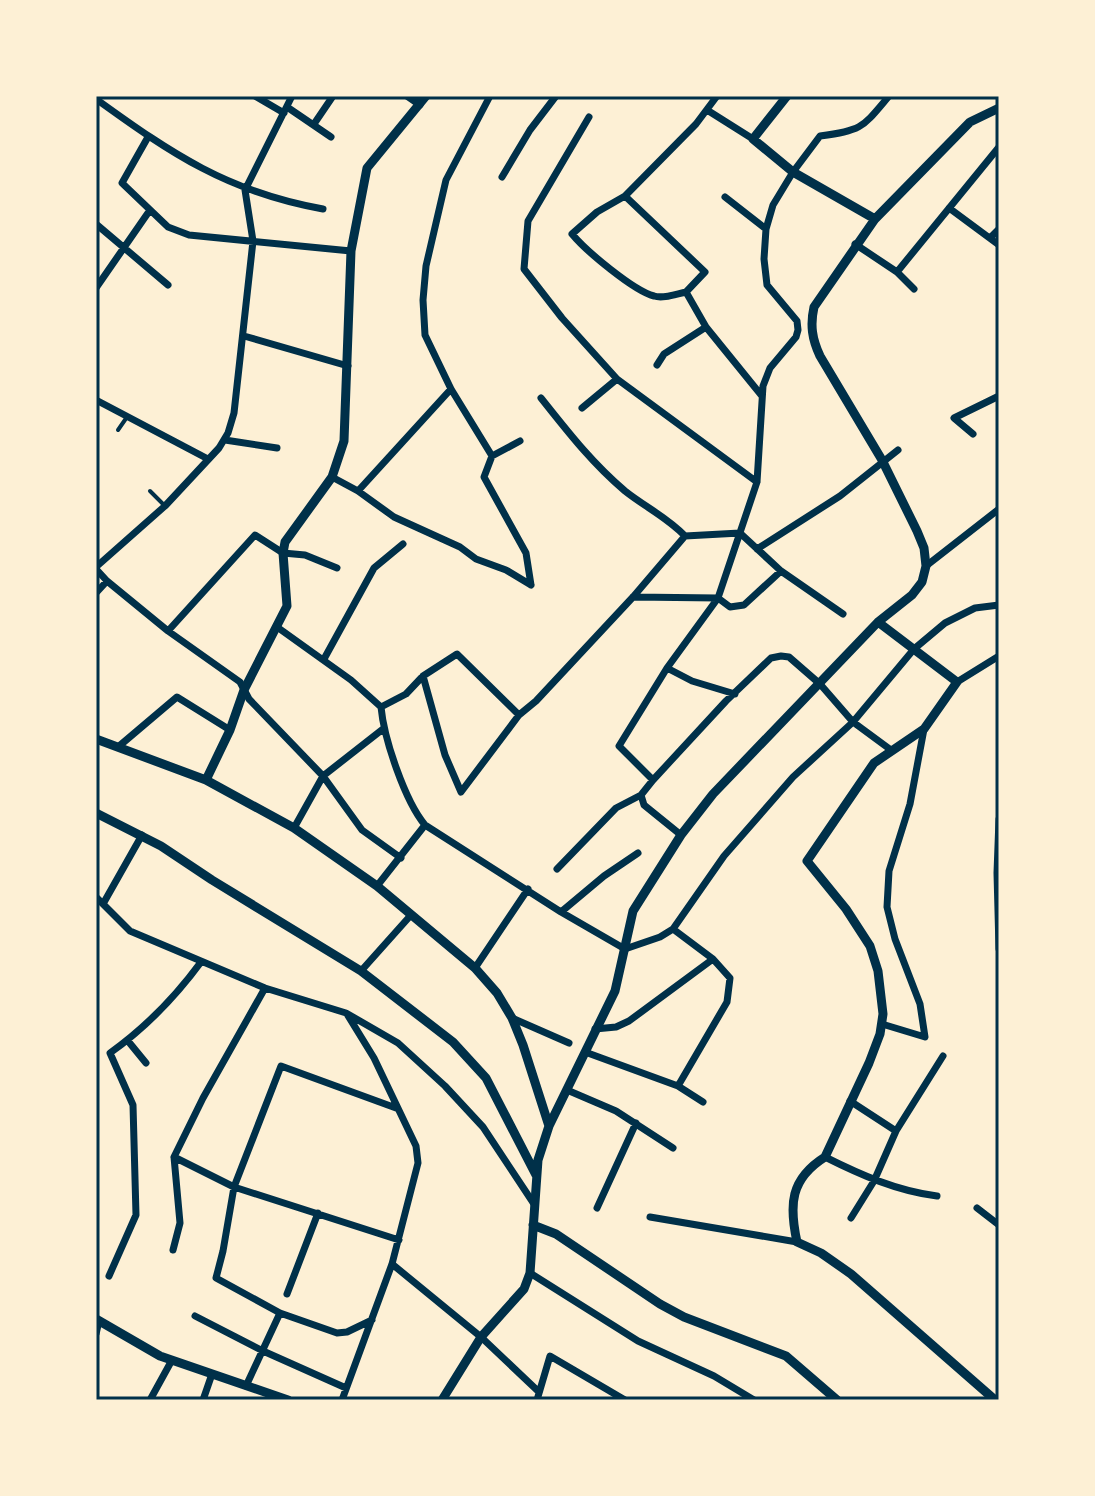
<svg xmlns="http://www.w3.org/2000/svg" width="1095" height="1496" font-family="'Times New Roman',serif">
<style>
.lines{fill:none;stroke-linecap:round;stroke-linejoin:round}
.service{stroke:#003049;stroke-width:4}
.minor{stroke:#003049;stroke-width:7}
.tertiary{stroke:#003049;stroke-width:9}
.neatline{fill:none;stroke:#003049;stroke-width:3}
</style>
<rect width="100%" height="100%" fill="#fdf0d5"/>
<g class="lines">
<path class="service" d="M118,430l9,-13
M150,491l15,15"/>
<path class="minor" d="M255,96l29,17
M407,96l13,9
M490,96l-44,84 -20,86 -3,34 2,35 26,54 41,67 -8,21 42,76 5,32
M96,99c76,55 132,93 227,110
M287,107l44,30
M707,110l46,29
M589,117l-61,104 -4,48 38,49 55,61 140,103
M314,124l19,-28
M148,137l-26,46 46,44 21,8 162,16
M502,177l28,-47 26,-34
M625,196l80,76 -19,20
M725,197l41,32
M949,208l50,37
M96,224l72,61
M990,238l9,-9
M855,244l42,28 17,17
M897,272l102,-125
M96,288l54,-78
M686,292c-10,2 -23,7 -32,4 -20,-5 -68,-45 -82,-62l25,-22 28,-16 71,-72 21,-28
M686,292l20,35 56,69
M244,336l104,30
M657,365l7,-11 42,-27
M541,398c27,34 51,65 84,93 20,16 42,26 60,45l55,-3 41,38 62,43
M96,400l112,59
M582,408l35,-29
M973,434l-19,-16 45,-22
M225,440l52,8
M492,456l28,-15
M332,477l26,14 36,26 66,30 16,12 30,11 25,15
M358,491l93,-102
M757,549l83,-53 58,-46
M926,566l73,-57
M96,567l69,-61 54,-58 9,-15 6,-20 19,-172 -8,-51 47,-94
M96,569l11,12 61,50 72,51 9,17 74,77 39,54 39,28
M96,593l11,-12
M633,597l85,1 12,9 14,-2 37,-34
M277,627l74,53 30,27c3,32 24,94 44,118l136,87 64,37 35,-12 13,-8 51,-73 69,-79 60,-55 61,-73 31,-26 30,-15 24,-3
M168,631l87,-96 28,18 22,2 32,13
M324,659l50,-91 29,-24
M667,668l25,13 43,13
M423,676l22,79 16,37 58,-77 17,-14 97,-104 52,-61
M957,682l42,-26
M381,707l25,-13 17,-18 34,-22 62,61
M118,747l59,-50 53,33
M653,780l73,-79 45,-43 10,-2 8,1 31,27 33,38 38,28
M999,819l-2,54 2,76
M294,828l29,-52 60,-47
M681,835l-37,-30 -3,-10 12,-15 -34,-34 48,-78 51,-70 39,-116 6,-96 7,-18 26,-31 2,-7 -1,-9 -30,-36 -3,-26 2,-30 7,-24 20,-33 27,-36c43,-6 42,-8 69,-40
M557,869l59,-61 25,-13
M377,886l48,-61
M96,897l34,34 135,57 81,25 52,30 47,43 38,41 51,77
M103,904l39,-69
M561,912l43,-36 34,-23
M673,929l40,30 17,19 -3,24 -49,84
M475,968l53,-79
M361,971l50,-56
M512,1018l57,25
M882,1024l43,13 -5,-33 -25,-65 -8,-32 2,-36 21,-67 14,-75
M595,1029l21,-2 13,-6 84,-62
M128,1041l18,22
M585,1052l93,34 25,16
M567,1090l49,21 57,37
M850,1101l46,30
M174,1157l60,30 165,53
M825,1157c36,18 72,34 112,39
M597,1208l39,-85
M977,1208l22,17
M650,1217l147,25
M851,1218l23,-37 22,-50 47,-75
M173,1250l7,-27 -6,-66 29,-59 62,-110
M392,1264l89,73 58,55
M530,1273l108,68 76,35 40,24
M109,1276l27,-61 -3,-110 -23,-52c35,-25 66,-57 91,-91
M287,1294l31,-81
M195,1316l68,35 83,37
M372,1320l-25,12 -10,1 -57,-20 -64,-35 7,-27 11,-64 47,-121 115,42
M96,1334l3,-13
M246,1386l34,-73
M150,1400l22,-40
M203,1400l9,-26
M342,1400l50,-136 26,-101 -2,-17 -42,-88 -27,-44
M537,1400l13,-44 75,44"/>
<path class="tertiary" d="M787,96l-34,43 40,33 82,47
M878,622l79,60 -33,47 -50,34 -67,98 39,48 24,37 8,25 5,43 -3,20 -11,29 -44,94c-35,22 -36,48 -28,85l24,11 30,21 144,126
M96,739l110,41 88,48 83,58 98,82 22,25 15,25 11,27 26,81 -11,34 -8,113 -6,16 -43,48 -39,63
M206,780l24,-50 14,-40 43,-84 -4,-53 2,-11 47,-65 12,-36 7,-190 16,-83 59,-72
M96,813l65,33 51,34 149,91 92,71 33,36 50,97
M549,1126l66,-135 18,-80 48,-76 32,-41 165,-172 34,-27 10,-13 4,-16 -2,-18 -7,-17 -35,-71 -62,-104c-8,-17 -10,-31 -6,-49l61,-88 95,-97 29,-14
M533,1225l23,9 104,70 24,13 102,39 51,44
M96,1319l64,37 128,44"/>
</g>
<rect width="1095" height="1496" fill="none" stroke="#fdf0d5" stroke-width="196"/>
<rect x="98" y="98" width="899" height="1300" class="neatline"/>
</svg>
